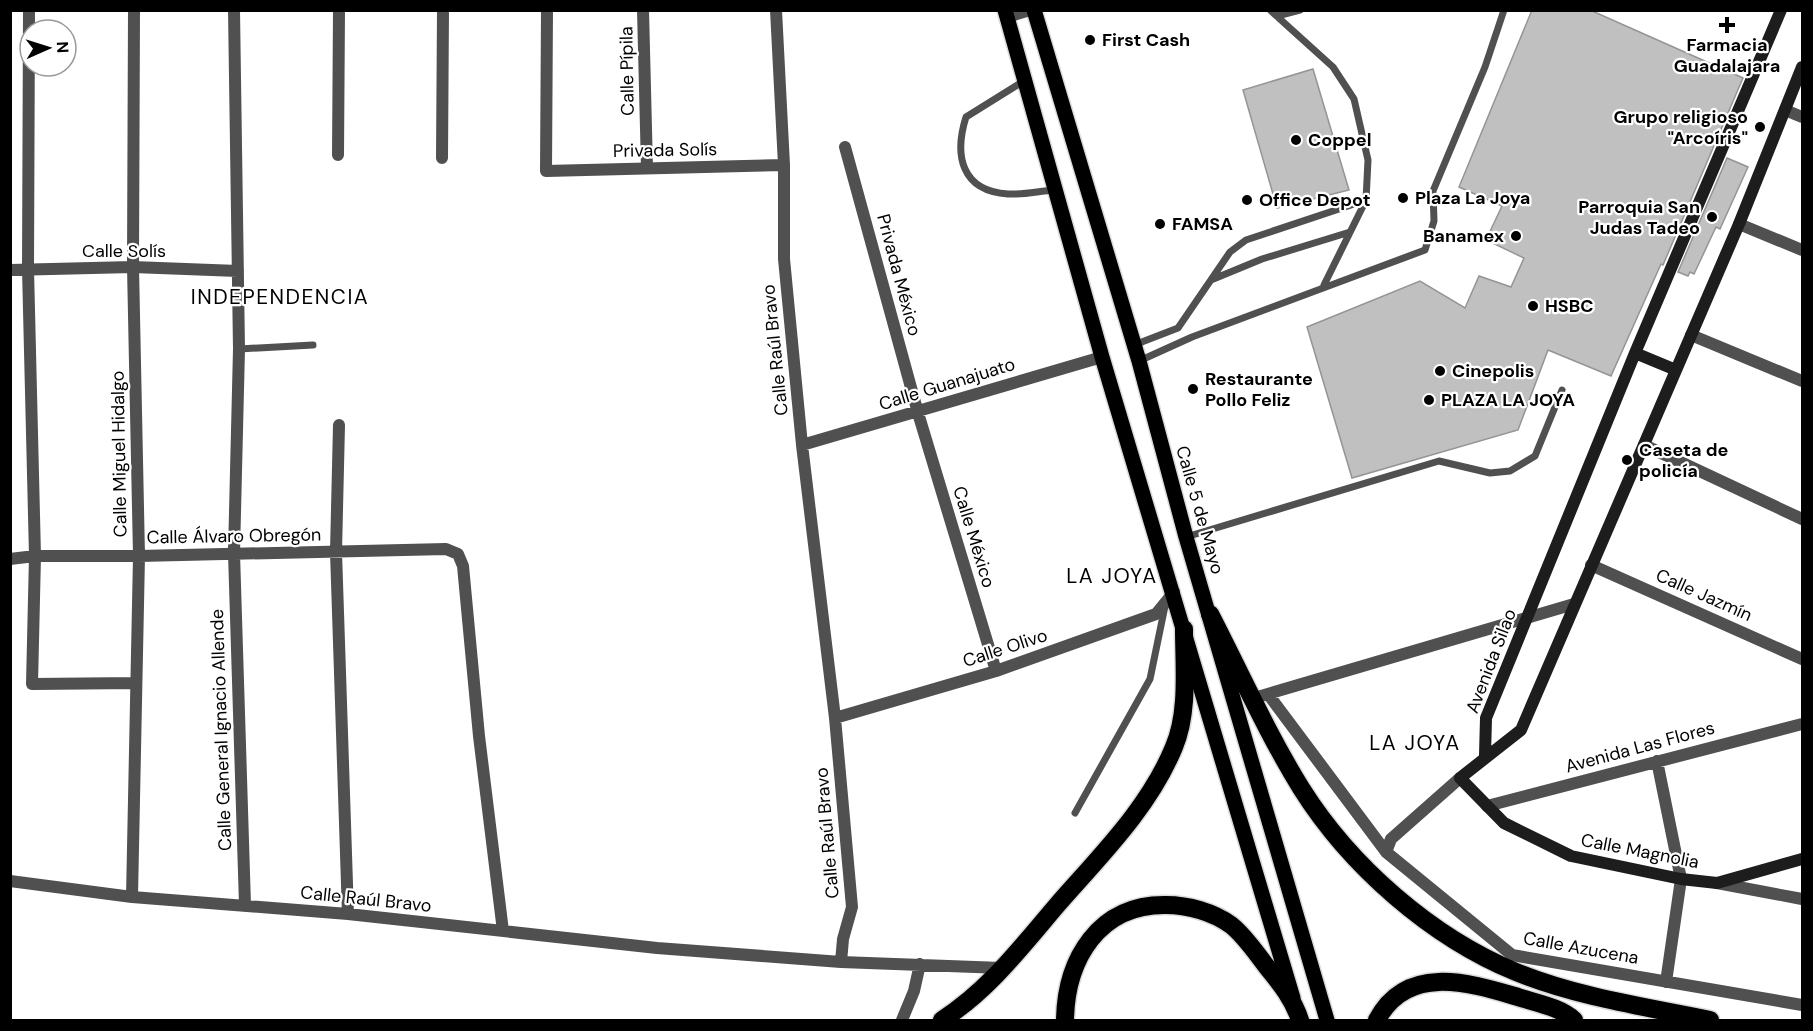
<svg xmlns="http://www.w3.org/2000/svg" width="1813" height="1031" font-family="'DM Sans',sans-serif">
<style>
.building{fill:#c0c0c0;stroke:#949494;stroke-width:1.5}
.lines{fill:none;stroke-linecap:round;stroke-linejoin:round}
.primary-casing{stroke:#dbdbdb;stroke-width:18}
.highway-casing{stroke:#dbdbdb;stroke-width:21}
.lane{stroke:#505050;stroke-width:7}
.street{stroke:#505050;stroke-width:12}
.secondary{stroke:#1d1d1d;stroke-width:12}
.primary{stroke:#000;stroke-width:15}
.highway{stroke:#000;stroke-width:18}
.poi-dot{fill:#000;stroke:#fff;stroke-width:2}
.labels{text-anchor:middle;stroke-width:4.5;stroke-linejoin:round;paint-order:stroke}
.poi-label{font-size:18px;font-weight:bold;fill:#000;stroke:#fff;text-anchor:start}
.street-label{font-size:18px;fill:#000;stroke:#fff}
.quarter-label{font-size:21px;letter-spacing:1.5px;fill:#000;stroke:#fff}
</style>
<rect width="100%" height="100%" fill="#fff"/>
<path class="building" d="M1532,10h58l153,68 -80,187 -2,-1 -50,112 -63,-26 -30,80 -166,48 -45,-151 113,-46 45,27 14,-32 32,11 13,-29 -38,-18 16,-34 -43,-19z
M1313,69l36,121 -72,18 -34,-118z
M1727,158l21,9 -28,62 -4,-2 -22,47 -4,-2 -2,4 -10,-4z"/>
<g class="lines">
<g class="primary-casing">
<path id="primary" d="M1005,10l97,347 191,641
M1034,10l105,351 47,176 141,483"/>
</g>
<g class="highway-casing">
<path id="highway" d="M1210,614c30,58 57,119 91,174 49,78 130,149 215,184 61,25 130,35 194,48
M942,1020c47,-30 80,-74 116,-116 42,-48 91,-96 116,-157 15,-35 10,-81 10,-118
M1065,1020c1,-61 34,-116 101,-115 22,0 47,7 65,20 14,11 25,28 36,42 14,17 26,32 33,53
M1377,1020c30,-57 93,-37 141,-23 18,6 42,10 56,23"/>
</g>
<path class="lane" d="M1270,10l63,57 21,32 14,61 -2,40 -42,85
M1277,16l23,-6
M1024,81l-58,36c-12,38 -5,74 42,77 15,1 31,-3 46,-4
M1211,280l51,-21 88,-27
M1134,345l44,-17 52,-76 16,-12 120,-40
M239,349l74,-4
M1139,361l53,-24 233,-87 9,-29 -1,-30 52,-124 19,-57
M1186,537l253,-76 51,12 20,-2 25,-15 27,-66
M1075,813l75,-134 15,-73"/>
<path class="street" d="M29,10l-1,259 7,287 -3,128 104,-1
M234,10l5,339 -5,204 11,352
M547,10l-1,161 238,-6
M643,10l4,158
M1007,17l23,-7
M1785,110l17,7
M845,147l73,266 78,258
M338,155l1,-145
M442,158l1,-148
M1739,224l63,26
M10,270l123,-3 105,4
M1691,335l111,46
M339,425l-3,127 12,362
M802,445l300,-88
M1644,445l158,74
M10,559l25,-3h104l307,-7 12,5 5,12 16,170 24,195
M1591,565l211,94
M1268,694l118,158 126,103 290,50
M1261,696l313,-92
M835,718l161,-47 160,-57 18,-22
M1657,761l24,118 -15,103
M1487,806l315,-82
M1386,852l5,-13 69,-61
M10,881l122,16 216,17 309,34 184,14 2,-23 9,-32 -17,-189 -33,-273 -18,-186v-94l-8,-155
M1717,883l85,16
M132,897l7,-341 -6,-289 1,-257
M841,962l161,6
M902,1020l12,-29 6,-27"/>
<path class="secondary" d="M1802,67l-63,157 -218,506 -61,48 44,45 67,33 110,23 36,4 85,-24
M1635,353l41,17
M1485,755l1,-37 149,-365 146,-343"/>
<use href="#primary" class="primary"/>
<use href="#highway" class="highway"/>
</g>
<g class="poi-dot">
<path d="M1724 16h6v6h6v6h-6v6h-6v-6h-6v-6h6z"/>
<circle cx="1090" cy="40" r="6"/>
<circle cx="1760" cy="127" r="6"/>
<circle cx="1296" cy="140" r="6"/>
<circle cx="1403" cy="198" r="6"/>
<circle cx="1247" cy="200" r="6"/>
<circle cx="1712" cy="217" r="6"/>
<circle cx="1160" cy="224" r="6"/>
<circle cx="1516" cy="236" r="6"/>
<circle cx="1533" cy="306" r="6"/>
<circle cx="1440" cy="371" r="6"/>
<circle cx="1193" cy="389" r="6"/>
<circle cx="1429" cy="400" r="6"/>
<circle cx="1627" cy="460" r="6"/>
</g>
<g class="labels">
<g class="poi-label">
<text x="1102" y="46">First Cash</text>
<text x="1727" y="51" text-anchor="middle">Farmacia<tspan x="1727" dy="21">Guadalajara</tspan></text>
<text x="1748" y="123" text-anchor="end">Grupo religioso<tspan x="1748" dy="21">"Arcoíris"</tspan></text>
<text x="1308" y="146">Coppel</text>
<text x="1415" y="204">Plaza La Joya</text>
<text x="1259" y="206">Office Depot</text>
<text x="1700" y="213" text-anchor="end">Parroquia San<tspan x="1700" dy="21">Judas Tadeo</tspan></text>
<text x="1172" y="230">FAMSA</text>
<text x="1504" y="242" text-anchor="end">Banamex</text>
<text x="1545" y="312">HSBC</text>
<text x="1452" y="377">Cinepolis</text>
<text x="1205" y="385">Restaurante<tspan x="1205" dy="21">Pollo Feliz</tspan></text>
<text x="1441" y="406">PLAZA LA JOYA</text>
<text x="1639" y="456">Caseta de<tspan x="1639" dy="21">policía</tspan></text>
</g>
<g class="street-label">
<text transform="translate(627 71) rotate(-91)" y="6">Calle Pípila</text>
<text transform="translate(665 150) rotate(-1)" y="6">Privada Solís</text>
<text x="124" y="257">Calle Solís</text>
<text transform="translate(899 275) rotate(75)" y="6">Privada México</text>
<text transform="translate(775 350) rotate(-96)" y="6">Calle Raúl Bravo</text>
<text transform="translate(947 384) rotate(-17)" y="6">Calle Guanajuato</text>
<text transform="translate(119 454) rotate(-91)" y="6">Calle Miguel Hidalgo</text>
<text transform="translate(1200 510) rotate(74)" y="6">Calle 5 de Mayo</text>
<text transform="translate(234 536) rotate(-1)" y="6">Calle Álvaro Obregón</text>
<text transform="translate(974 537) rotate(73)" y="6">Calle México</text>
<text transform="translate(1704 595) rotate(24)" y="6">Calle Jazmín</text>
<text transform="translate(1005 648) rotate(-18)" y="6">Calle Olivo</text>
<text transform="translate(1491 661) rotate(-69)" y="6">Avenida Silao</text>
<text transform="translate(221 730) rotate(-92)" y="6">Calle General Ignacio Allende</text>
<text transform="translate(1640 747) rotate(-15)" y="6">Avenida Las Flores</text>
<text transform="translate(827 833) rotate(-95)" y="6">Calle Raúl Bravo</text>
<text transform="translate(1640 851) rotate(11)" y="6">Calle Magnolia</text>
<text transform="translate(366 899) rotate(6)" y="6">Calle Raúl Bravo</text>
<text transform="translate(1581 948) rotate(10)" y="6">Calle Azucena</text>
</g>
<g class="quarter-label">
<text x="280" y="304">INDEPENDENCIA</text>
<text x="1112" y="583">LA JOYA</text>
<text x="1415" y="750">LA JOYA</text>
</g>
</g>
<rect width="1813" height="1031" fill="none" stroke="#000000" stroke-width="24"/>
<g transform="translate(48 48) rotate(87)"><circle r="28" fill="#ffffff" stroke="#999999" stroke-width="1.5"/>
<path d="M0-4.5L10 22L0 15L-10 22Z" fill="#000000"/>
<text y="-9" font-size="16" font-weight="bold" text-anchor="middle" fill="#000000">N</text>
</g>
</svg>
